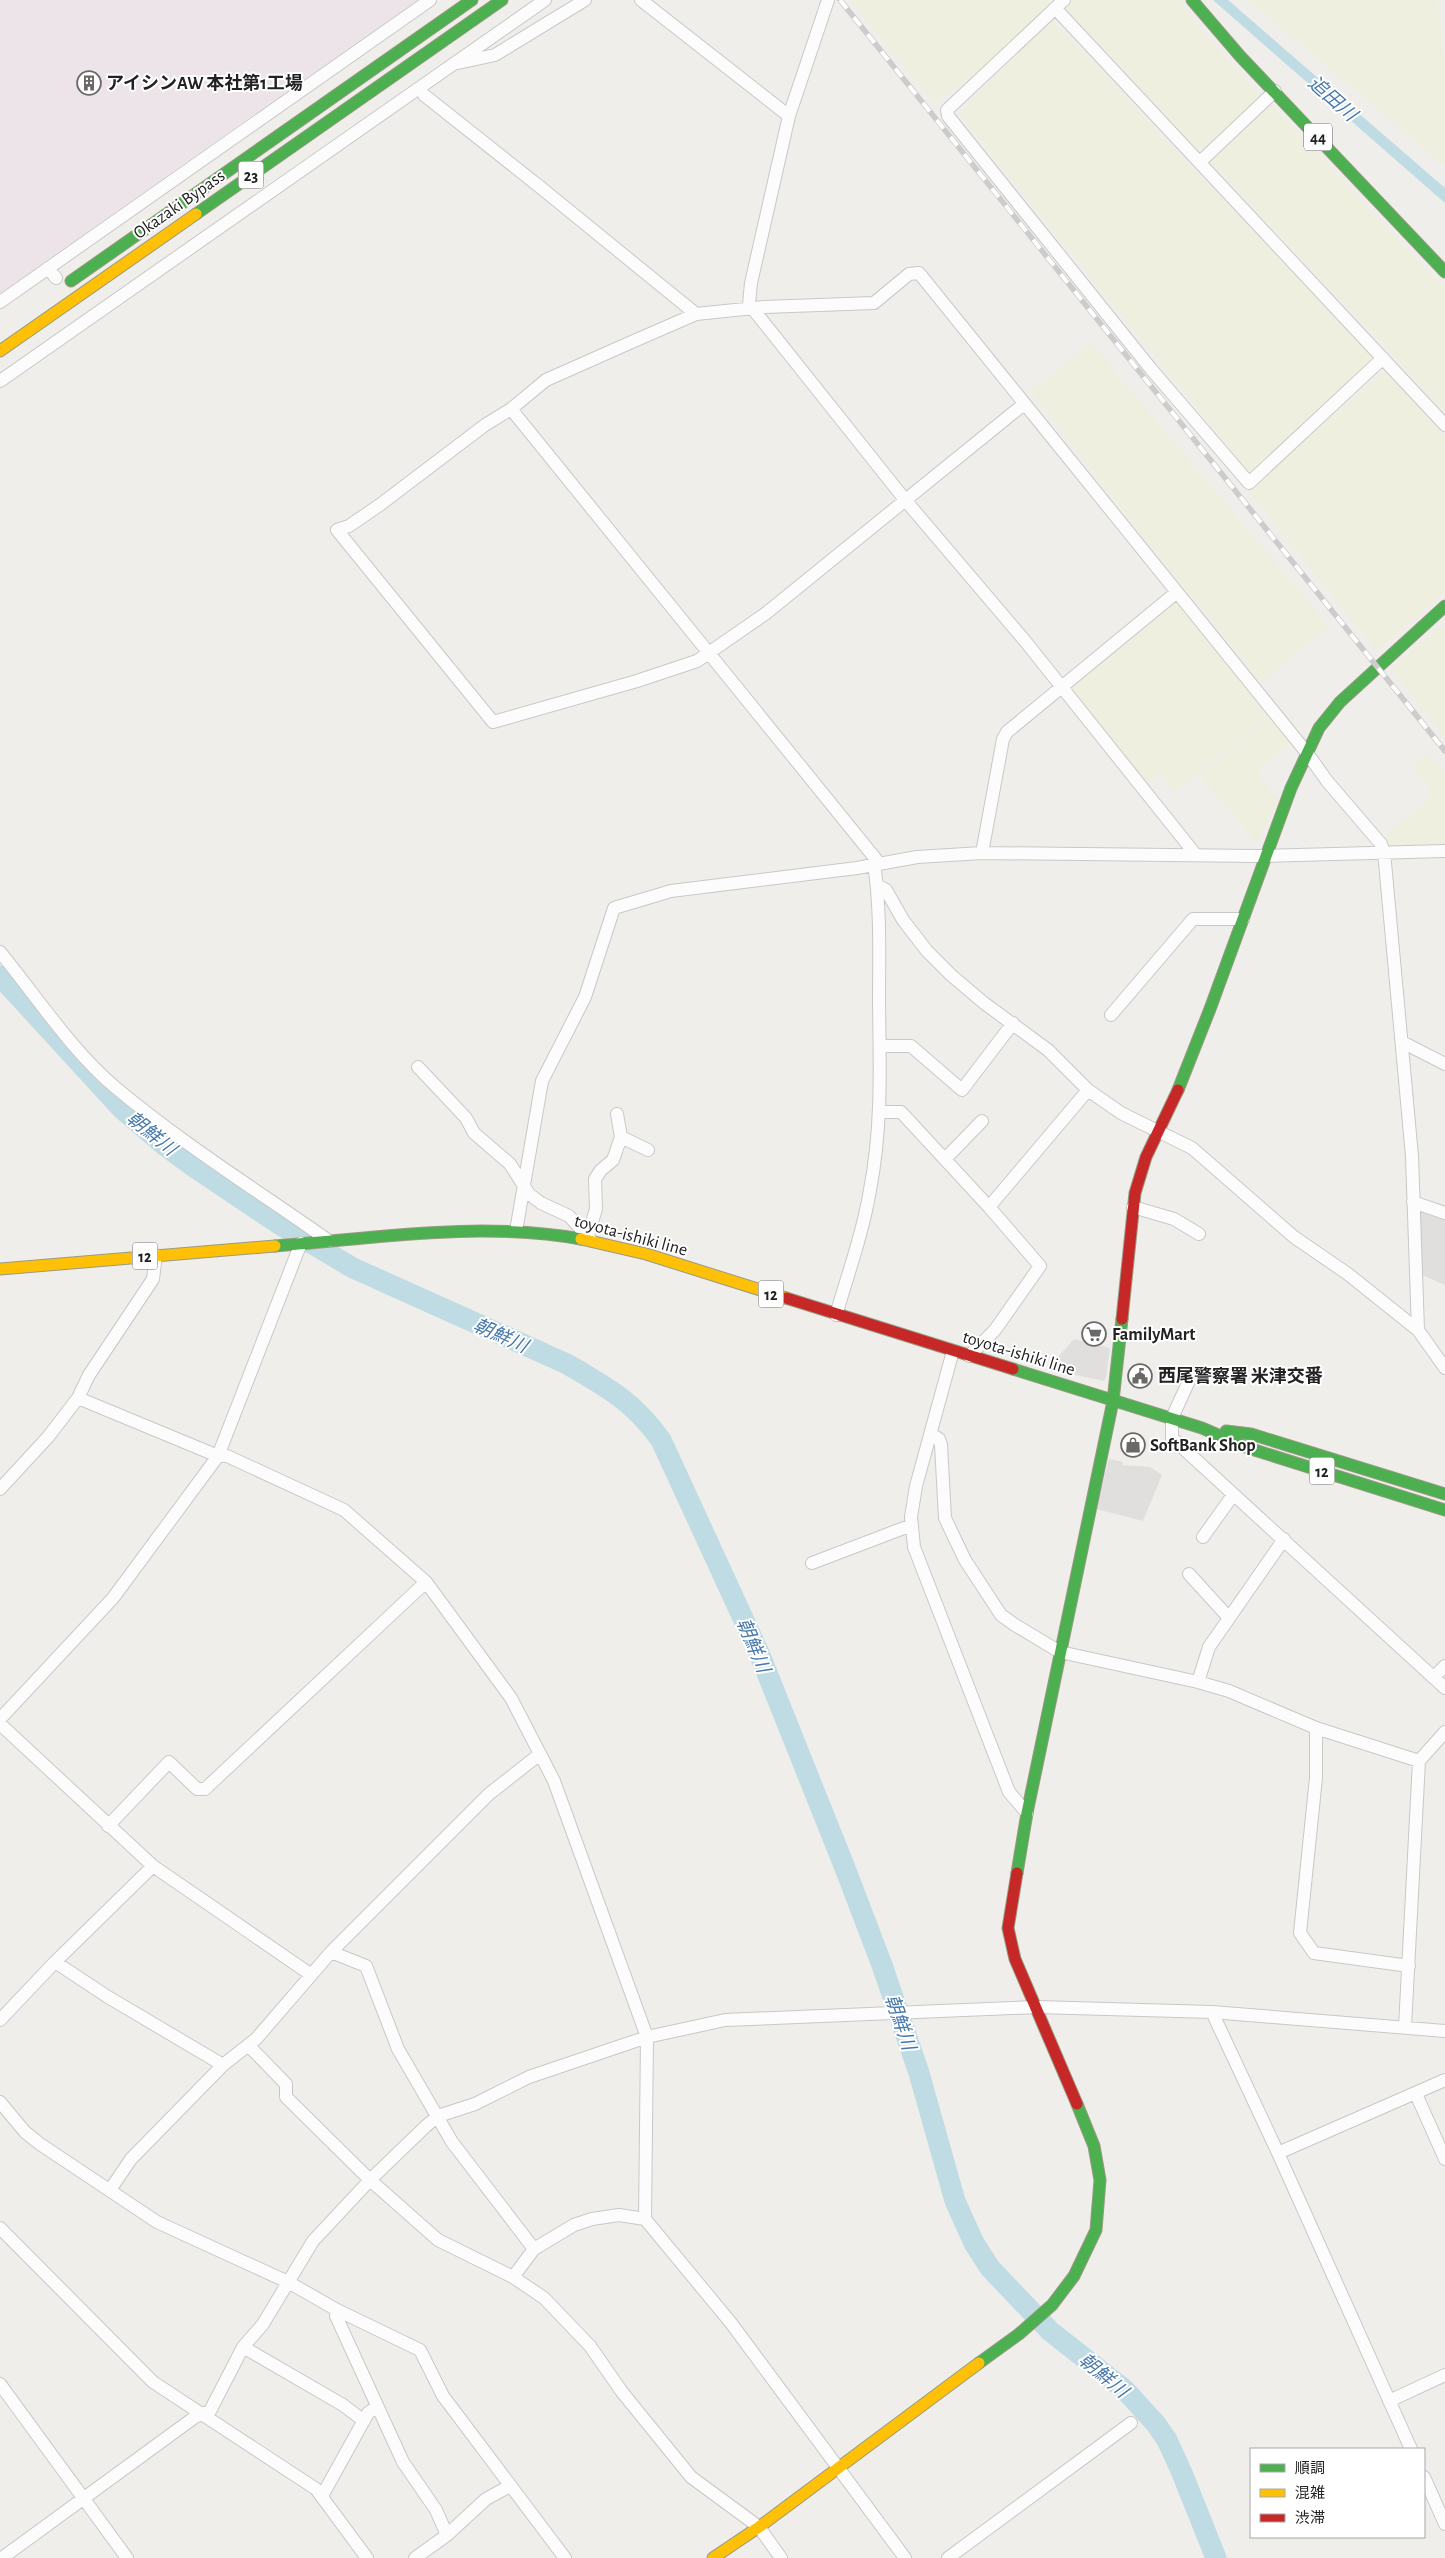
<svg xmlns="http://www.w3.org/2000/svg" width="1445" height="2558" font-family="'Alegreya Sans','Noto Sans JP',sans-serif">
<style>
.industrial{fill:#ede4e9}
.farmland{fill:#efefdf}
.parking{fill:#e0dfde}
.water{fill:#bfdbe3}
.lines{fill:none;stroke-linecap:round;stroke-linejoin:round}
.river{stroke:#bfdbe3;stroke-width:21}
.street-casing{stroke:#c9c8c7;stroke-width:14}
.fast-casing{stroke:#999a82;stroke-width:13}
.slow-casing{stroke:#999a82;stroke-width:13}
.jam-casing{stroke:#999a82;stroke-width:13}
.street{stroke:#fdfcfc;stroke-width:12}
.fast{stroke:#4caf50;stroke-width:11}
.slow{stroke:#ffc107;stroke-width:11}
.jam{stroke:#c62828;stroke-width:11}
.rail-casing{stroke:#ccc;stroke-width:5.5}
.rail{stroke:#fff;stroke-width:4;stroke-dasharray:11;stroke-linecap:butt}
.labels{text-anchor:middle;stroke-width:4;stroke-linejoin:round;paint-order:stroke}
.shield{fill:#fff;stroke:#646464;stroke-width:1}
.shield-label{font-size:16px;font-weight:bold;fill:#222}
.poi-label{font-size:18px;font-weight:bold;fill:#222;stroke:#fff;text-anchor:start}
.street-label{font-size:18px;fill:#222;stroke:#fff}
.water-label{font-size:19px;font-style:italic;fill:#4a7aab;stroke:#fff}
</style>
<rect width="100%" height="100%" fill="#f0eeeb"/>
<path class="industrial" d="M0,0h417l-417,293z"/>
<path class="farmland" d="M850,0h204l-78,74 -43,28z
M1075,0h105l19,28 62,69 -62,54 -133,-143z
M1248,0h190l7,61v105z
M1052,20l321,338 -124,114 -291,-359z
M1272,105l173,184v122l-235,-250z
M1091,343l237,283 -66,57 -125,-154 -106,-138z
M1384,371l61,64v157l-68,59 -129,-160z
M1176,603l92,112 -93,77 -16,-18 -16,11 -74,-94z
M1441,624l4,5v108l-53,-68z
M1269,716l21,26 -32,31 21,28 -22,42 -57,-68z
M1426,753l19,17v75l-54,3 -8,-10 50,-44 -22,-28z"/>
<path class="parking" d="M1417,1209l28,10v66l-25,-11z
M1074,1339l36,9 -4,29 -2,4 -52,-11 -2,-4z
M1109,1459l14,3 -1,3 28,2 12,8 -19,46 -47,-12z"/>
<path class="water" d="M1213,0h15l217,188v15z"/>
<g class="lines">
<path class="river" d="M0,976l121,132 43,37 30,22 85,57 74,44 214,96c40,23 67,38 94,76l98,213 86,215 37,97 37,108 36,128 19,42 16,25 60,63 75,59 31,34 11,16 15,33 34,85"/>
<g class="street-casing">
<path id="street" d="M641,0l148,116
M828,0l-39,116 -38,167 -2,21 157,197 119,140 171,214
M1064,0l-117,110 1,6 203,253 98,114 134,-125
M1055,8l390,417
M458,63l37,-8 90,-55
M424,95l116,92 156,127
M1200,162l75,-71
M48,268l8,10
M0,302l430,-302
M0,381l545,-381
M1024,404l-259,210 -68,47 -60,20 -144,41 -156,-192 12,-4 32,-22 104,-79 26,-16 35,-29 88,-39 62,-27 68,-7 110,-4 35,-29 10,-1 388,480 20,28 54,63 3,8 28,304 6,174
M511,409l368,454
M982,853l21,-114 4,-7 170,-140
M877,885l9,5 17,30 24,31 24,24 33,28 64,47 40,40 33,23 71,35 102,89 54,37 70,56 27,38
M0,952c37,45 71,98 116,136 67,56 142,103 213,153
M1111,1015l82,-96h50
M1402,1042l43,22
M880,1046h31l51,44 51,-67
M418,1067l48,51 8,15 36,31 19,30 12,9 28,13 22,24
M880,1112h21l88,95 99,-117
M617,1114l4,23
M945,1159l37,-38
M1413,1202l32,11
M1133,1207l41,12 25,15
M516,1231l26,-150 43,-84 29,-89 57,-17 186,-23 60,-11 65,-4 276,3 187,-5
M588,1235l8,-26 -1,-30 6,-9 12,-10 8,-23 27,13
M836,1315c12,-41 27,-83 34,-125 12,-62 10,-123 9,-186 0,-46 2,-94 -5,-140
M953,1351l-37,135 -5,31 3,30 95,245 18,21
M969,1356l26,-26 45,-64 -51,-59
M1193,1372l-21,46v20l273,250
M78,1398l140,58h9l117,54 82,72 85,116 43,83 93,256 -2,182 86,104 174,235
M931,1434l8,5 2,6 4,73 20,42 36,55 14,10 45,27 138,30 31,9 87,37 103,33
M0,1489l48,-52 30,-39 11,-23 64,-96 3,-24
M1203,1537l30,-42
M812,1563l100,-38
M1189,1574l40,44
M1434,1677l11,-11
M1198,1682l11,-35 75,-108
M0,1719l113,-121 105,-142 83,-213
M0,1724l153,142 157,108
M1316,1728v50l-16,155 14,20 95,13
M108,1826l61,-64 28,27h8l221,-207
M331,1952l35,14 32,83 54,93 82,107
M55,1962l53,35 115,68
M1212,2012l66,141 133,296
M0,2020l55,-58 98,-96
M1405,2027l14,-266 26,-29
M248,2045l38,39v13l84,83 68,60 75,37 31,21 46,48 32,46 69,85 68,50 22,31
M1416,2094l29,65
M0,2102l25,30 15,12 117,78 131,60 49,28 83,40 23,46 122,162
M1278,2153l167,-73
M110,2190l21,-31 92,-94 33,-26 75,-87 158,-158 51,-40
M0,2228l153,154 163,107 51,69
M513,2277l21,-28 40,-24 18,-6 27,-4 26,4
M337,2310l-1,6 67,146 33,48 11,25
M243,2347l100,58 21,16
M0,2384l127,174
M1389,2401l56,-26
M1424,2477l21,47
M322,2496l46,-83 8,-6
M2,2558l193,-141 15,-6 33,-64 20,-23 50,-83 57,-61 56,-54 12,-10 37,-12 54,-27 118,-40 78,-17 312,-13 175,5 233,19
M415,2558l32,-23 39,-36 24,-13
M948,2558l183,-135"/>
</g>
<g class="fast-casing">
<path id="fast" d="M1192,0l48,56 205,216
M196,214l306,-214
M71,281l401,-281
M1178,1090l32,-81 81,-221 28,-60 21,-26 105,-96
M275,1246c101,-8 205,-25 306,-7
M1013,1369l189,59 46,20 197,62
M1226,1431l25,3 194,60
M1017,1873l10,-60 86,-412 9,-82
M979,2363l40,-29 33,-29 22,-29 22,-46 4,-50 -6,-34 -17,-42"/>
</g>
<g class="slow-casing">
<path id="slow" d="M0,351l196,-137
M581,1239l65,15 140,44
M0,1269l275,-23
M713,2558l46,-31 220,-164"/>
</g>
<g class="jam-casing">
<path id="jam" d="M786,1298l227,71
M1122,1319l13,-126 11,-36 32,-67
M1017,1873l-9,55 7,31 62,145"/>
</g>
<use href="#street" class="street"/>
<use href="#fast" class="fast"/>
<use href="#slow" class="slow"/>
<use href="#jam" class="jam"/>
<g class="rail-casing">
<path id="rail" d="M840,0l605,751"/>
</g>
<use href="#rail" class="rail"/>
</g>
<defs>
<g id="building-ring" transform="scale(1.25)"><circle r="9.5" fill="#fff" stroke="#6a6968" stroke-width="1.5"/><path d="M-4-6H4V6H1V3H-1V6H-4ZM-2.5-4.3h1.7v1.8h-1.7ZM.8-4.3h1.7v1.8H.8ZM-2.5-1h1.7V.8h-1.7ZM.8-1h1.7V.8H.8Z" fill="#6a6968"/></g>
<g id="supermarket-ring" transform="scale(1.25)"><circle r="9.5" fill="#fff" stroke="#6a6968" stroke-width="1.5"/><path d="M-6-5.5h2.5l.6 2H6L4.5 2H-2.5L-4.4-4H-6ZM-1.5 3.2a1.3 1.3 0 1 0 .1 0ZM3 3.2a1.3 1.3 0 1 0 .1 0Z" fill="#6a6968"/></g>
<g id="civic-ring" transform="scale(1.25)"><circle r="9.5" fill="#fff" stroke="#6a6968" stroke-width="1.5"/><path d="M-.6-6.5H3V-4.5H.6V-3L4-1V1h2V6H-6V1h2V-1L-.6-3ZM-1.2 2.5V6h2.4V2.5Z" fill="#6a6968"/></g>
<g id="shop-ring" transform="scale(1.25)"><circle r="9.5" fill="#fff" stroke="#6a6968" stroke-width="1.5"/><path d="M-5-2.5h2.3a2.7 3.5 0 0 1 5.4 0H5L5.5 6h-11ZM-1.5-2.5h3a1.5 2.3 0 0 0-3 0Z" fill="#6a6968"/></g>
</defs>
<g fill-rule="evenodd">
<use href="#building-ring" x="89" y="83"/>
<use href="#supermarket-ring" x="1094" y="1334"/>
<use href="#civic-ring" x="1140" y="1376"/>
<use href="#shop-ring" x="1133" y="1445"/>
</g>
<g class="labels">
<g class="shield">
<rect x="1304" y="123.5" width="28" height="27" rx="4"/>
<rect x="238.5" y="161.5" width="25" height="27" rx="4"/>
<rect x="132.5" y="1242.5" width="25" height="27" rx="4"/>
<rect x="758.5" y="1280.5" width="25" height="27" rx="4"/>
<rect x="1309.5" y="1457.5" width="25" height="27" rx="4"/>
</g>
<g class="shield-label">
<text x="1318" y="143">44</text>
<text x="251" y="181">23</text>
<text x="145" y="1262">12</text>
<text x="771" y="1300">12</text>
<text x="1322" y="1477">12</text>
</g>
<g class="poi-label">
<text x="106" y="89">アイシンAW 本社第1工場</text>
<text x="1112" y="1340">FamilyMart</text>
<text x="1158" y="1382">西尾警察署 米津交番</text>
<text x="1150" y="1451">SoftBank Shop</text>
</g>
<g class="street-label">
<text transform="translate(179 204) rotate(-35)" y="6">Okazaki Bypass</text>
<text transform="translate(631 1235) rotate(15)" y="6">toyota-ishiki line</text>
<text transform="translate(1019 1353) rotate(17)" y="6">toyota-ishiki line</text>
</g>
<g class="water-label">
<text transform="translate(1333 98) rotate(41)" y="7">追田川</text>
<text transform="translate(152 1133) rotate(39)" y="7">朝鮮川</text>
<text transform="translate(501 1335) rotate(24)" y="7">朝鮮川</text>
<text transform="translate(754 1645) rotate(67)" y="7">朝鮮川</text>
<text transform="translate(901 2022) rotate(71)" y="7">朝鮮川</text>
<text transform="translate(1104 2375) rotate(40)" y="7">朝鮮川</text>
</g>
</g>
<rect x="1250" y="2448" width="175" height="90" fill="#ffffff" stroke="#a7a7a7"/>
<rect x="1260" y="2464" width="25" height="8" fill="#4caf50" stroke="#a7a7a7"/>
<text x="1295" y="2473" font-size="15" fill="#222222">順調</text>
<rect x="1260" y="2489" width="25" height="8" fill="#ffc107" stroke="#a7a7a7"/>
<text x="1295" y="2498" font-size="15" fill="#222222">混雑</text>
<rect x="1260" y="2514" width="25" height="8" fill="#c62828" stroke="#a7a7a7"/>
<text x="1295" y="2523" font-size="15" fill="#222222">渋滞</text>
</svg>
